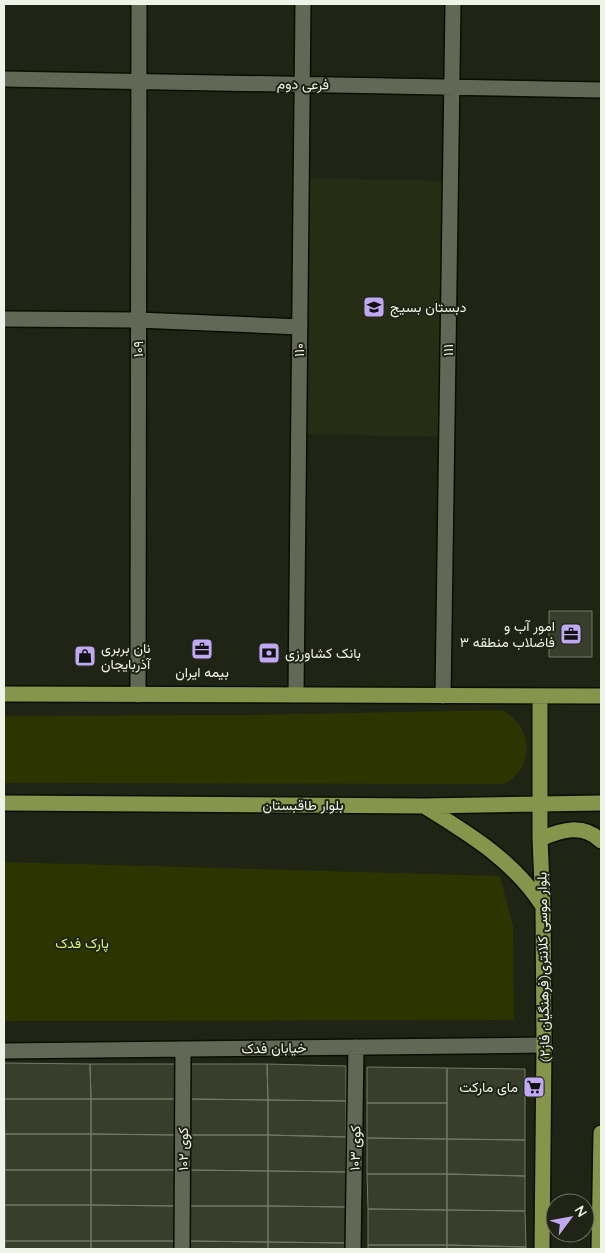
<svg xmlns="http://www.w3.org/2000/svg" width="605" height="1253" font-family="Quicksand,Vazirmatn,sans-serif">
<style>
.built{fill:#272c15}
.green{fill:#2c3500}
.building{fill:#393d2c;stroke:#757a67}
.lines{fill:none;stroke-linecap:round;stroke-linejoin:round}
.minor-casing{stroke:#0a0d02;stroke-width:18}
.major-casing{stroke:#0a0d02;stroke-width:18}
.minor{stroke:#636856;stroke-width:15}
.major{stroke:#86954b;stroke-width:15}
.labels{text-anchor:middle;stroke-width:4;stroke-linejoin:round;paint-order:stroke}
.street-label{font-size:14px;fill:#eff2e7;stroke:#202414}
.poi-label{font-size:14px;fill:#eff2e7;stroke:#202414;text-anchor:start}
.park-label{font-size:14px;fill:#d8f377;stroke:#202414}
</style>
<rect width="100%" height="100%" fill="#202414"/>
<path class="built" d="M307,178l137,3 -3,256 -137,-3z"/>
<path class="green" d="M502,710c31,17 34,57 2,74l-500,-1v-67l248,-1z
M4,862l496,14 13,50 1,94 -510,1z"/>
<path class="building" d="M549,611h43v46h-43z
M4,1063l86,1 1,35h-87z
M90,1064h86v35h-85z
M188,1064h79l1,36 -80,-1z
M267,1064l79,2v35l-78,-1z
M367,1067l80,1v35h-80z
M447,1068l78,1v71l-78,-1z
M4,1099h87v35h-86z
M91,1099h85l1,36 -86,-1z
M188,1099l80,1v35h-80z
M268,1100l78,1v36l-78,-2z
M367,1103h80v36l-80,-1z
M5,1134h86v36h-86z
M91,1134l86,1v35h-86z
M188,1135h80v36l-80,-1z
M268,1135l78,2v35l-78,-1z
M367,1138l80,1v35h-80z
M447,1139l78,1v36l-78,-2z
M5,1170h86v35h-86z
M91,1170h86v36l-86,-1z
M188,1170l80,1v35h-80z
M268,1171l78,1v35l-78,-1z
M367,1174h80v36l-79,-1z
M447,1174l78,2v35l-78,-1z
M5,1205h86v36h-86z
M91,1205l86,1v35h-86z
M188,1206h80v36l-80,-1z
M268,1206l78,1v36l-78,-1z
M368,1209l79,1v35h-79z
M447,1210l78,1 1,36 -79,-2z
M5,1241h86v8h-86z
M91,1241h86v8h-86z
M188,1241l80,1v7h-80z
M268,1242l78,1v6h-78z
M368,1245h79v4h-79z
M447,1245l79,2v2h-79z"/>
<g class="lines">
<g class="minor-casing">
<path id="minor" d="M4,79l597,11
M4,319l134,1 162,7
M138,695l1,-691
M296,695l7,-691
M443,696l10,-692
M4,1051l540,-6
M182,1249l1,-200
M353,1249l3,-202"/>
</g>
<g class="major-casing">
<path id="major" d="M4,694l597,2
M540,696v143l3,68 1,138 -2,204
M4,803l420,3 177,-3
M424,806c45,28 89,54 118,99
M540,839c21,-9 43,-16 61,2
M599,1249l2,-116"/>
</g>
<use href="#minor" class="minor"/>
<use href="#major" class="major"/>
</g>
<defs>
<g id="school-square" transform="scale(1.125)"><rect x="-9" y="-9" width="18" height="18" rx="4" fill="#c1a8f3" stroke="#202414"/><path d="M0-5L7-2L0 1L-7-2ZM-4 1L0 2.5L4 1V4Q0 6-4 4Z" fill="#111"/></g>
<g id="office-square" transform="scale(1.125)"><rect x="-9" y="-9" width="18" height="18" rx="4" fill="#c1a8f3" stroke="#202414"/><path d="M-6-3h4V-5.5h4V-3h4V5H-6ZM-1-4.5V-3h2v-1.5ZM-6 0V1H6V0Z" fill="#111"/></g>
<g id="bank-square" transform="scale(1.125)"><rect x="-9" y="-9" width="18" height="18" rx="4" fill="#c1a8f3" stroke="#202414"/><path d="M-6-4H6V4H-6ZM0-2.3a2.3 2.3 0 1 0 0 4.6a2.3 2.3 0 1 0 0-4.6Z" fill="#111"/></g>
<g id="shop-square" transform="scale(1.125)"><rect x="-9" y="-9" width="18" height="18" rx="4" fill="#c1a8f3" stroke="#202414"/><path d="M-5-2.5h2.3a2.7 3.5 0 0 1 5.4 0H5L5.5 6h-11ZM-1.5-2.5h3a1.5 2.3 0 0 0-3 0Z" fill="#111"/></g>
<g id="supermarket-square" transform="scale(1.125)"><rect x="-9" y="-9" width="18" height="18" rx="4" fill="#c1a8f3" stroke="#202414"/><path d="M-6-5.5h2.5l.6 2H6L4.5 2H-2.5L-4.4-4H-6ZM-1.5 3.2a1.3 1.3 0 1 0 .1 0ZM3 3.2a1.3 1.3 0 1 0 .1 0Z" fill="#111"/></g>
</defs>
<g fill-rule="evenodd">
<use href="#school-square" x="374" y="307"/>
<use href="#office-square" x="571" y="634"/>
<use href="#office-square" x="202" y="649"/>
<use href="#bank-square" x="269" y="653"/>
<use href="#shop-square" x="85" y="656"/>
<use href="#supermarket-square" x="534" y="1087"/>
</g>
<g class="labels">
<g class="street-label">
<text transform="translate(303 84) rotate(1)" y="5">فرعی دوم</text>
<text transform="translate(138 349) rotate(-90)" y="5">۱۰۹</text>
<text transform="translate(299 350) rotate(-89)" y="5">۱۱۰</text>
<text transform="translate(448 350) rotate(-89)" y="5">۱۱۱</text>
<text x="303" y="810">بلوار طاقبستان</text>
<text transform="translate(543 967) rotate(-91)" y="5">بلوار موسی کلانتری(فرهنگیان فاز۲)</text>
<text transform="translate(274 1048) rotate(-1)" y="5">خیابان فدک</text>
<text transform="translate(355 1148) rotate(-89)" y="5">کوی ۱۰۳</text>
<text transform="translate(183 1149) rotate(-90)" y="5">کوی ۱۰۲</text>
</g>
<g class="poi-label">
<text x="390" y="312">دبستان بسیج</text>
<text x="555" y="631" text-anchor="end">امور آب و<tspan x="555" dy="16">فاضلاب منطقه ۳</tspan></text>
<text x="101" y="653">نان بربری<tspan x="101" dy="16">آذربایجان</tspan></text>
<text x="285" y="658">بانک کشاورزی</text>
<text x="202" y="677" text-anchor="middle">بیمه ایران</text>
<text x="518" y="1092" text-anchor="end">مای مارکت</text>
</g>
<g class="park-label">
<text x="82" y="948">پارک فدک</text>
</g>
</g>
<rect width="605" height="1253" fill="none" stroke="#eff2e7" stroke-width="10"/>
<g transform="translate(570 1218) rotate(58)"><circle r="24" fill="#202414" stroke="#737668"/>
<path d="M0-4L9 19L0 12L-9 19Z" fill="#c1a8f3"/>
<text y="-8" font-size="14" font-weight="bold" text-anchor="middle" fill="#eff2e7">N</text>
</g>
</svg>
